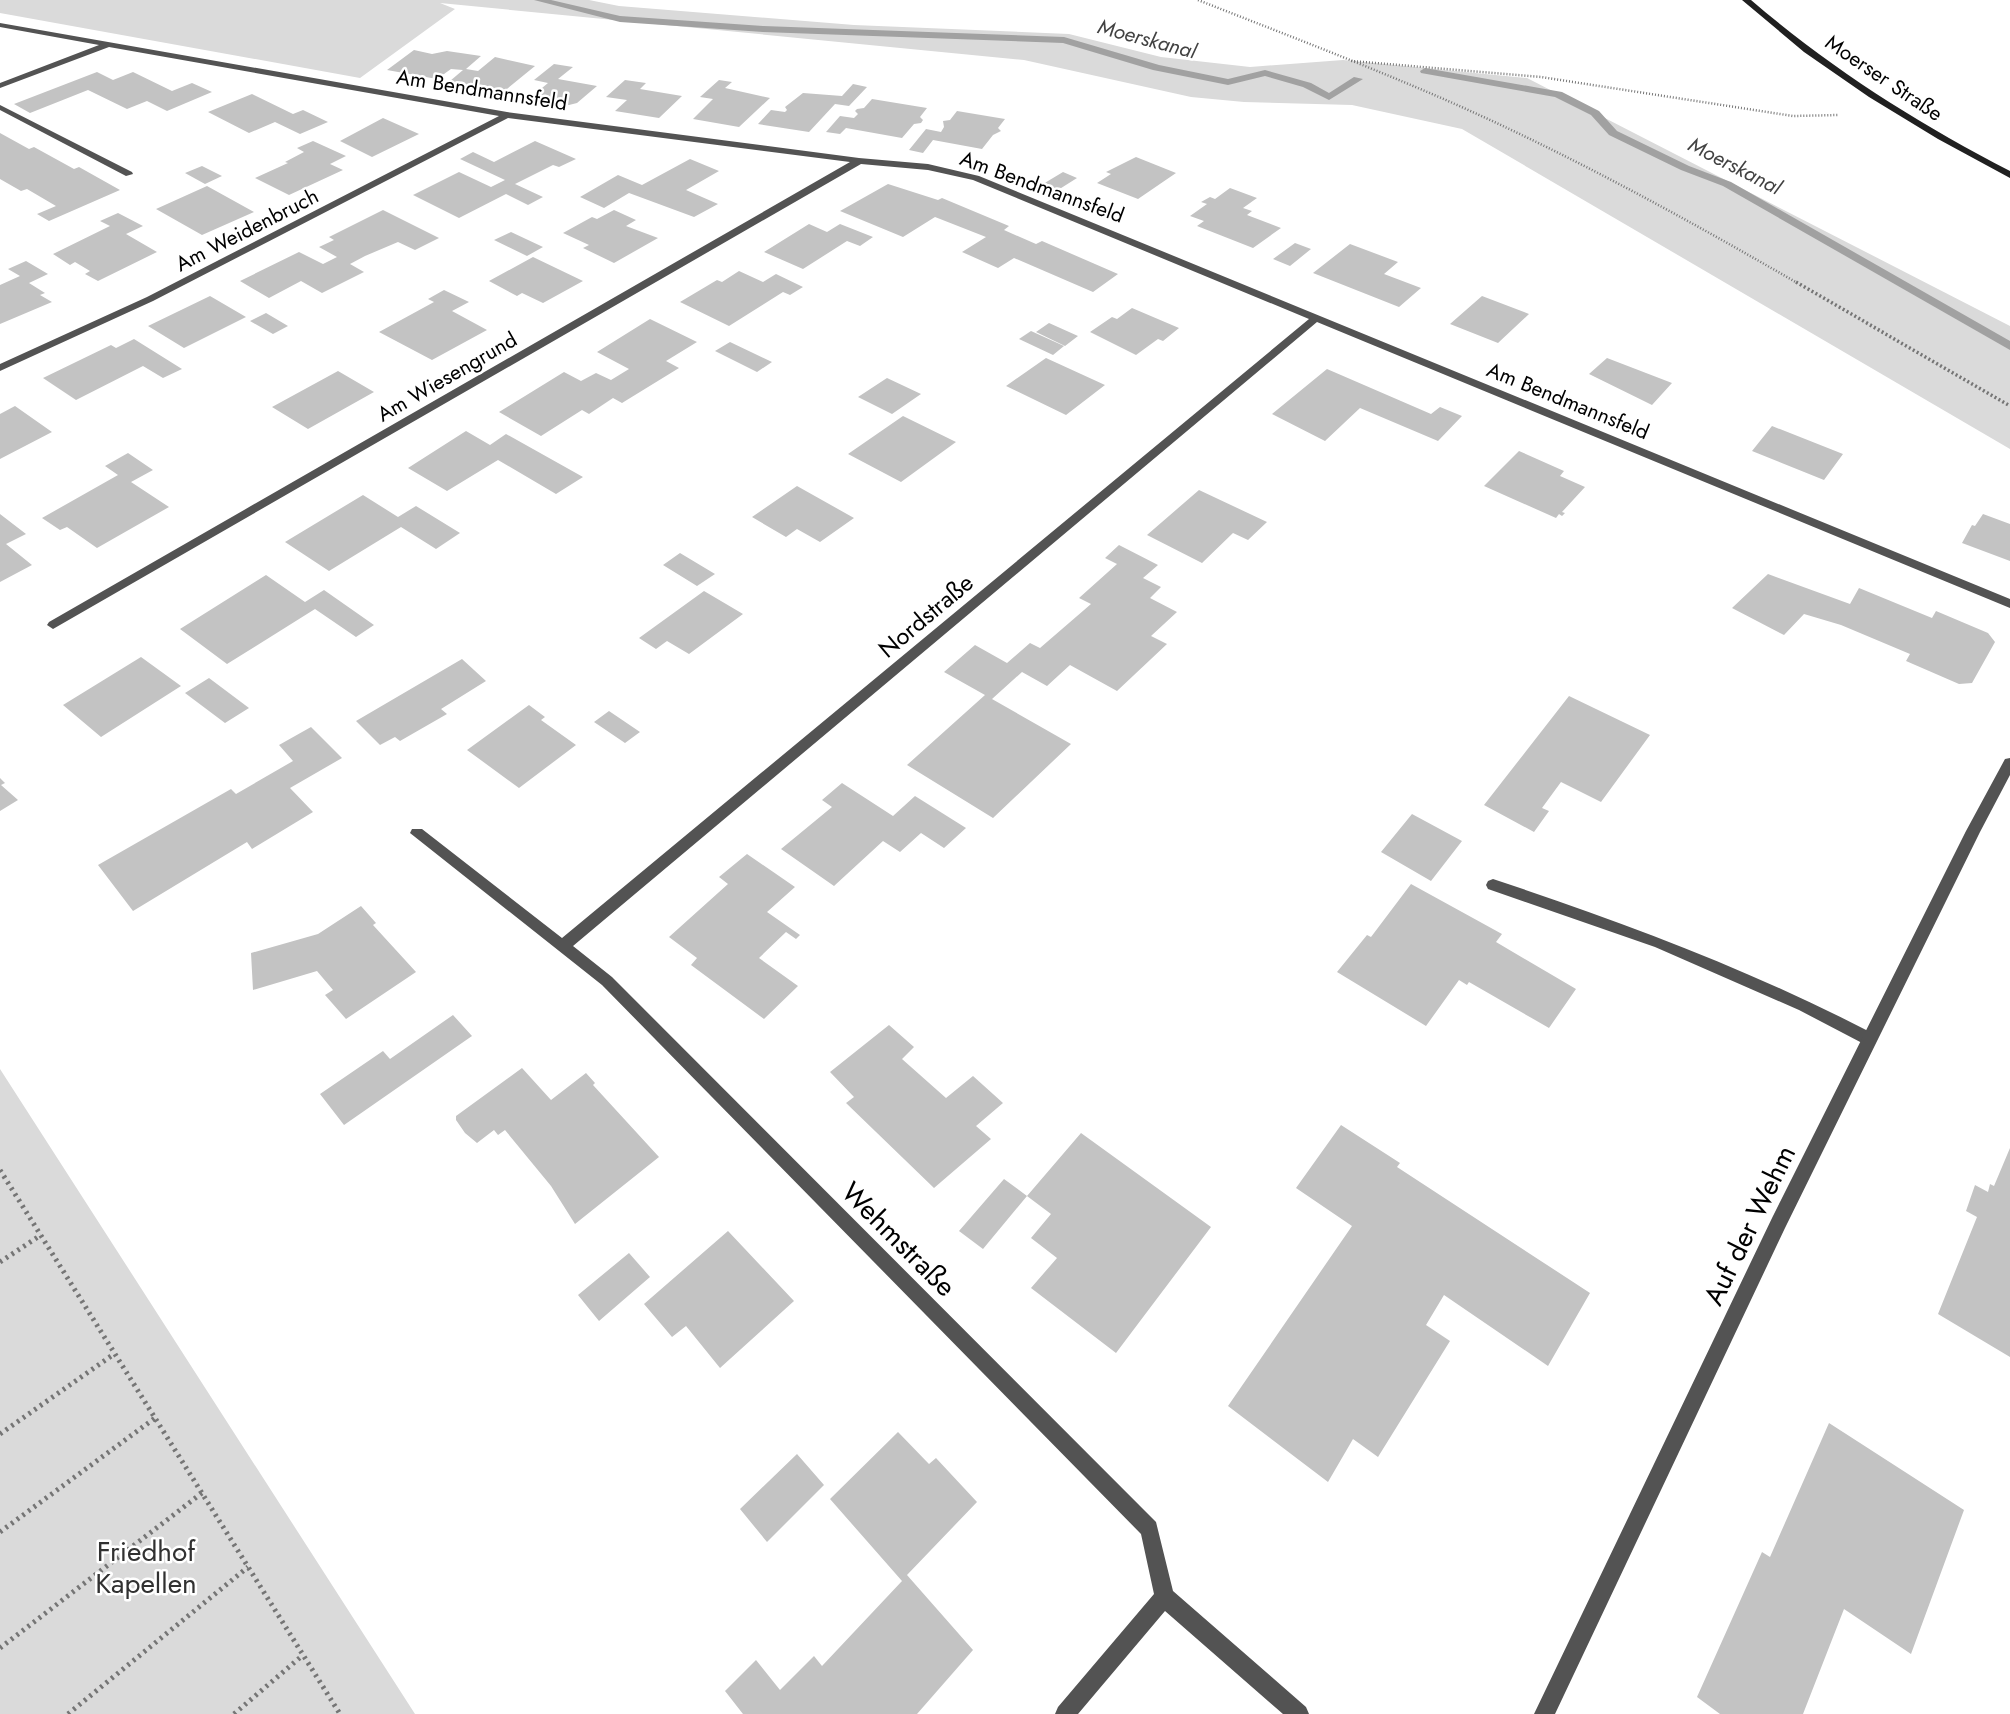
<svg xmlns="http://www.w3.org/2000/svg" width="2010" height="1714" font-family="Jost,sans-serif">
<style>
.green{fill:#dadada}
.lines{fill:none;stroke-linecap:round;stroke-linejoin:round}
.stream{fill:#a1a1a1;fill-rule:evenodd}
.building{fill:#c3c3c3}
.path-far2{stroke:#757575;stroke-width:2.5;stroke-dasharray:1 2;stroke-linecap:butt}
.path-far1{stroke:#757575;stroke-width:3.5;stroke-dasharray:2 2.5;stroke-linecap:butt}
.path{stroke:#757575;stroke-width:5;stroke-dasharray:2.5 4.5;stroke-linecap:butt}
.lane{fill:#535353;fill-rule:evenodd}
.street{fill:#535353;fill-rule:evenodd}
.secondary{fill:#202020;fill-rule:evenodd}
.labels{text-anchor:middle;stroke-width:5;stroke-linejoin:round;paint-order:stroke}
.far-water-label{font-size:21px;font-style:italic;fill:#424242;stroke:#fff}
.far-street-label{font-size:21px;fill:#000;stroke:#fff}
.street-label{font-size:24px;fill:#000;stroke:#fff}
.near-street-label{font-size:28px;fill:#000;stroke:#fff}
.near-park-label{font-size:28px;fill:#313131;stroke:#fff}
</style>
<rect width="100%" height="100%" fill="#fff"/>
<path class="green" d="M0,0h589l30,6 235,19 215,9 92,23 89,10 93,-7 184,18 483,248v123l-548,-320 -110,-24 -108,-3 -53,-5 -167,-37 -584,-57 15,6 -95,69 -360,-65z
M0,1069l415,645h-415z"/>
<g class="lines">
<path class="stream" d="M534,0h17l69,16 143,10 301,11 95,28 69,14 37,-9 46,13 18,10 25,-16 9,2 -34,21 -26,-13 -38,-11 -37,9 -75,-15 -90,-27 -300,-11 -143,-10z
M1425,68l137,24 37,19 18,20 72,35 42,16 279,159v9l-287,-164 -42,-16 -72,-35 -18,-20 -36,-18 -134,-24 -1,-2z"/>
</g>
<path class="building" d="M414,50l18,4 15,-3 34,5 -15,13 12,2 17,-14 40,9 -33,27 -52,-12 13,-11 -12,-1 -14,10 -50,-9z
M554,64l19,3 -15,12 39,7 -20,17 -8,2 -39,-7 18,-15 -14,-3z
M97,72l16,8 20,-8 39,19 20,-8 20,9 -45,19 -20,-10 -20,8 -39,-19 -58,23 -16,-9z
M625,80l21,3 -6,6 42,7 -23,22 -44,-7 12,-11 -21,-3z
M719,80l13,2 -7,6 45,10 -31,29 -46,-8 20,-20 -13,-2z
M853,84l14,3 -18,19 -14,-2 -26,28 -51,-8 13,-14 14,2 2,-2 -2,-3 18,-14 39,3z
M252,94l41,20 10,-4 25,12 -28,12 -25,-12 -26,11 -41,-21z
M872,99l55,9 -7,9 3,3 -2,3 -7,1 -12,14 -56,-10 -6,6 -14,-2 14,-16 14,2 4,-4 -3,-3 2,-2 7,-1z
M957,111l48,8 -7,9 3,3 -8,4 -11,14 -49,-9 -10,13 -14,-3 17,-21 15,3 3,-5 -1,-6 7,-1z
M383,118l36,16 -47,23 -32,-16z
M0,133l29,16 5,-2 40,22 5,-2 41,23 -71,31 -12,-7 19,-8 -29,-17 -6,2 -21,-12z
M313,141l33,15 -16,8 13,6 -54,25 -34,-17 33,-15 -3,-1 19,-10 -7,-4z
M535,141l41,18 -17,8 -6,-2 -38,19 28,13 -15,8 -22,-11 -47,24 -46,-23 46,-23 32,15 14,-7 -45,-21 13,-7 21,10z
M1136,157l40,16 -38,26 -41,-16 14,-9 -5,-2z
M690,159l29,12 -33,19 32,14 -24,13 -65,-24 -25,15 -24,-11 38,-22 24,10z
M202,166l20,10 -17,8 -20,-11z
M1063,172l14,6 -19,12 -15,-6z
M888,184l50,16 4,-2 67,28 -5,4 32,14 6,-3 76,33 -25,18 -79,-34 -16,10 -36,-16 24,-15 -51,-20 -32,20 -63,-26z
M207,186l47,26 -52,23 -46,-26z
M1230,188l27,10 -14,10 9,3 -5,4 34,13 -28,20 -56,-22 7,-5 -14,-5 17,-12 -6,-2 9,-5 5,2z
M383,210l56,28 -24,12 -17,-8 -33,14 -15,8 14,8 -42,21 -21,-12 -32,17 -29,-17 59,-29 24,12 14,-7 -18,-10 15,-7 -5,-3z
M614,210l22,10 -10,6 32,12 -44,25 -31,-15 6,-3 -26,-12 29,-16 5,2z
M118,213l25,13 -17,8 31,18 -59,29 -13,-7 5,-3 -15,-9 -5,3 -17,-11 57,-28 -10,-5z
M809,224l18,8 13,-8 33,13 -13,9 -13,-5 -44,28 -39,-17z
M511,232l32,15 -16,9 -33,-16z
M1295,243l16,6 -21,17 -17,-7z
M1350,244l48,18 -14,12 37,14 -22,19 -86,-34z
M533,257l50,24 -40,22 -21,-10 -5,3 -28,-15z
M26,261l22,13 -19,9 16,10 -5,2 12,7 -52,22v-39l20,-9 -12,-7z
M739,271l24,11 13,-8 27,13 -13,8 -7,-3 -54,34 -49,-24 37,-22 5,2z
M444,290l25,12 -17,9 35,19 -55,30 -53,-28 55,-30 -6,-3z
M210,296l36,21 -62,31 -36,-22z
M1482,296l47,18 -31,29 -48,-19z
M1132,308l47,20 -16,13 -5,-2 -22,16 -46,-23 22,-15 5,2z
M266,313l22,13 -15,8 -23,-13z
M650,319l47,23 -31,19 13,7 -57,35 -9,-5 -24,16 -7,-4 -41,26 -42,-24 65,-40 17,9 15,-8 15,7 18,-11 -32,-17z
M1049,323l29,13 -13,10 -29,-14z
M1031,331l33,15 -11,9 -34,-16z
M134,339l48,30 -19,9 -20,-12 -67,34 -33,-22 68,-33 5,3z
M730,342l42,20 -15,10 -42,-21z
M1046,358l59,27 -39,30 -60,-29z
M1607,358l65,25 -20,22 -63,-31z
M1327,369l104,45 9,-7 22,9 -24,25 -78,-33 -35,33 -53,-27z
M338,371l36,21 -66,37 -36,-22z
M887,378l34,16 -29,20 -34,-17z
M15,406l37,26 -52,27v-45z
M903,416l53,26 -55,40 -53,-28z
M1772,426l71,28 -19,26 -72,-29z
M466,431l24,14 16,-11 77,43 -27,17 -58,-34 -51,31 -39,-23z
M1519,451l45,20 -4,5 25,11 -23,25 3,1 -3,3 -3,-2 -3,4 -72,-32z
M128,453l25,17 -22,12 38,25 -72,41 -30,-21 -7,3 -18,-12 76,-43 -13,-9z
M797,486l57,32 -34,24 -23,-13 -11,8 -34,-20z
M1199,490l68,32 -19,18 -15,-7 -31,30 -55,-28z
M363,495l35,22 18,-11 44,27 -24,16 -35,-22 -72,44 -44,-29z
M0,514l26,20 -20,10 26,21 -32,17z
M1983,514l27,10v37l-48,-18 10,-18 3,1z
M1119,545l39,20 -15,13 18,9 -11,11 27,14 -26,24 16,8 -50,47 -47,-26 -23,21 -25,-14 -30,27 79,45 -78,74 -86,-53 78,-70 -41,-23 31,-27 32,18 23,-20 10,5 51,-44 -12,-6 38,-34 -12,-6z
M680,553l35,21 -18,12 -34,-21z
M1768,574l82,30 9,-16 73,30 4,-7 52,22 7,9 -23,41 -13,1 -53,-23 4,-7 -69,-29 -37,-11 -20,21 -52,-27z
M266,575l39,27 19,-12 50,35 -18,12 -41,-28 -88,55 -47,-35z
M704,591l39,23 -54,40 -22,-13 -11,8 -17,-11z
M141,657l40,29 -80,51 -38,-32z
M462,659l24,22 -45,28 6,5 -47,27 -5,-4 -15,8 -24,-24z
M209,678l40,30 -24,15 -40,-30z
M1569,696l81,39 -49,67 -40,-20 -19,26 7,3 -15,21 -50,-27z
M529,705l16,12 -4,3 35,25 -57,43 -52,-38z
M609,711l31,21 -15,11 -31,-21z
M311,727l31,31 -52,30 23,24 -61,37 -5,-7 -114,69 -35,-46 133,-76 5,5 57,-33 -14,-16z
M0,778l5,5 -4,2 17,15 -18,11z
M842,783l51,33 22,-20 51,32 -22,20 -23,-15 -21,19 -17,-11 -49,45 -53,-37 51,-42 -10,-7z
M1412,814l50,27 -31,40 -50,-29z
M747,854l48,33 -28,25 33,23 -4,4 -10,-7 -27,26 39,28 -34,33 -73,-54 6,-7 -28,-21 59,-53 -9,-7z
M1411,884l91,50 -6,8 80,47 -27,39 -80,-46 -2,3 -8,-5 -33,46 -89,-54 30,-37 4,2z
M361,906l15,17 -3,2 43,47 -70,47 -21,-24 8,-5 -16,-19 -64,19 -2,-37 67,-19z
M453,1015l19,21 -128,89 -24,-31 63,-43 7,8z
M889,1025l25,22 -12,12 44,39 27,-22 30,27 -27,23 15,13 -57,49 -88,-85 8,-6 -24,-25z
M522,1068l29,32 35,-27 9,10 -2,2 66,72 -84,67 -24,-38 -46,-56 -7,5 -4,-5 -17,13 -12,-10 -9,-13v-4z
M1341,1125l59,38 -3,4 193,126 -42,73 -104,-71 -18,30 24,16 -72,116 -25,-18 -25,43 -100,-76 124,-180 -56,-38z
M1081,1133l130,94 -95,126 -85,-65 26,-30 -26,-20 20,-24 -24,-18z
M2010,1148v209l-72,-43 39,-97 -11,-6 9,-26 13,7 2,-8 4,2z
M1004,1179l23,17 -44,53 -24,-18z
M728,1231l66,70 -74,67 -34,-42 -14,11 -28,-33z
M629,1253l21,24 -51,44 -21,-26z
M1829,1423l135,87 -53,144 -67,-45 -41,105h-83l-23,-17 65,-145 8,5z
M898,1432l31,32 7,-6 41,44 -70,73 66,75 -56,64h-174l-18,-23 31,-31 24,30 34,-34 8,10 80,-85 -72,-82z
M797,1454l27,31 -57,57 -27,-33z"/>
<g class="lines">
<path class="path-far2" d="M1198,0c76,30 152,59 227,91 129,55 253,123 374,193
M1351,61l190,16 252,39 46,-1"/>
<path class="path-far1" d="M1796,282l214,124"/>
<path class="path" d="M0,1170l340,544
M0,1262l41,-27
M0,1434l114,-80
M0,1532l155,-114
M0,1648l202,-155
M68,1714l180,-147
M234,1714l69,-59"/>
<path class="lane" d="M0,105l132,67 1,2 -7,2 -126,-66z
M1493,879c132,44 258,91 381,155l3,5 -3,5 -5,2 -5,-2 -65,-34 -144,-63 -167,-58 -2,-4 2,-4z"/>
<path class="street" d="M0,23l507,89 352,46 69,6 51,12 1031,423v9l-693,-286 -744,624 39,31 544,545 17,69 133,116 3,7h-26l-118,-103 -87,103h-23l3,-7 96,-113 -13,-60 -539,-549 -192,-152 2,-4h10l140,109 747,-619 -336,-139 -45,-10 -67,-6 -808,465 -6,-4 2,-3 801,-460 -342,-44 -355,183 -153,70v-7l147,-67 352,-181 -390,-69 -109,41v-5l99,-38 -99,-18z
M2010,758v17l-30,57 -195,396 -230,486h-21l239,-498 193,-385 39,-72z"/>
<path class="secondary" d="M1742,0h9c79,68 166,123 259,171v7l-72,-39 -69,-42 -65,-45z"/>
</g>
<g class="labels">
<g class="far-water-label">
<text transform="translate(1147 39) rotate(15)" y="7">Moerskanal</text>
<text transform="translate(1735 166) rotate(27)" y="7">Moerskanal</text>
</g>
<g class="far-street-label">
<text transform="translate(1884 78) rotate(34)" y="7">Moerser Straße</text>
<text transform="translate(482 90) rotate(9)" y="7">Am Bendmannsfeld</text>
<text transform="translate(1042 187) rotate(20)" y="7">Am Bendmannsfeld</text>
<text transform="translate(247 230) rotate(-27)" y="7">Am Weidenbruch</text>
<text transform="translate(447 377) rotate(-30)" y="7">Am Wiesengrund</text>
<text transform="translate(1568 401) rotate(22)" y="7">Am Bendmannsfeld</text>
</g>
<g class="street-label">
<text transform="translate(926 616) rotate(-40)" y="8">Nordstraße</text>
</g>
<g class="near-street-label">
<text transform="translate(1749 1225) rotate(-64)" y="10">Auf der Wehm</text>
<text transform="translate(899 1239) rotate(45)" y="10">Wehmstraße</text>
</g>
<g class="near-park-label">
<text x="146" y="1561">Friedhof<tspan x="146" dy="32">Kapellen</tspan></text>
</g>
</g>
</svg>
